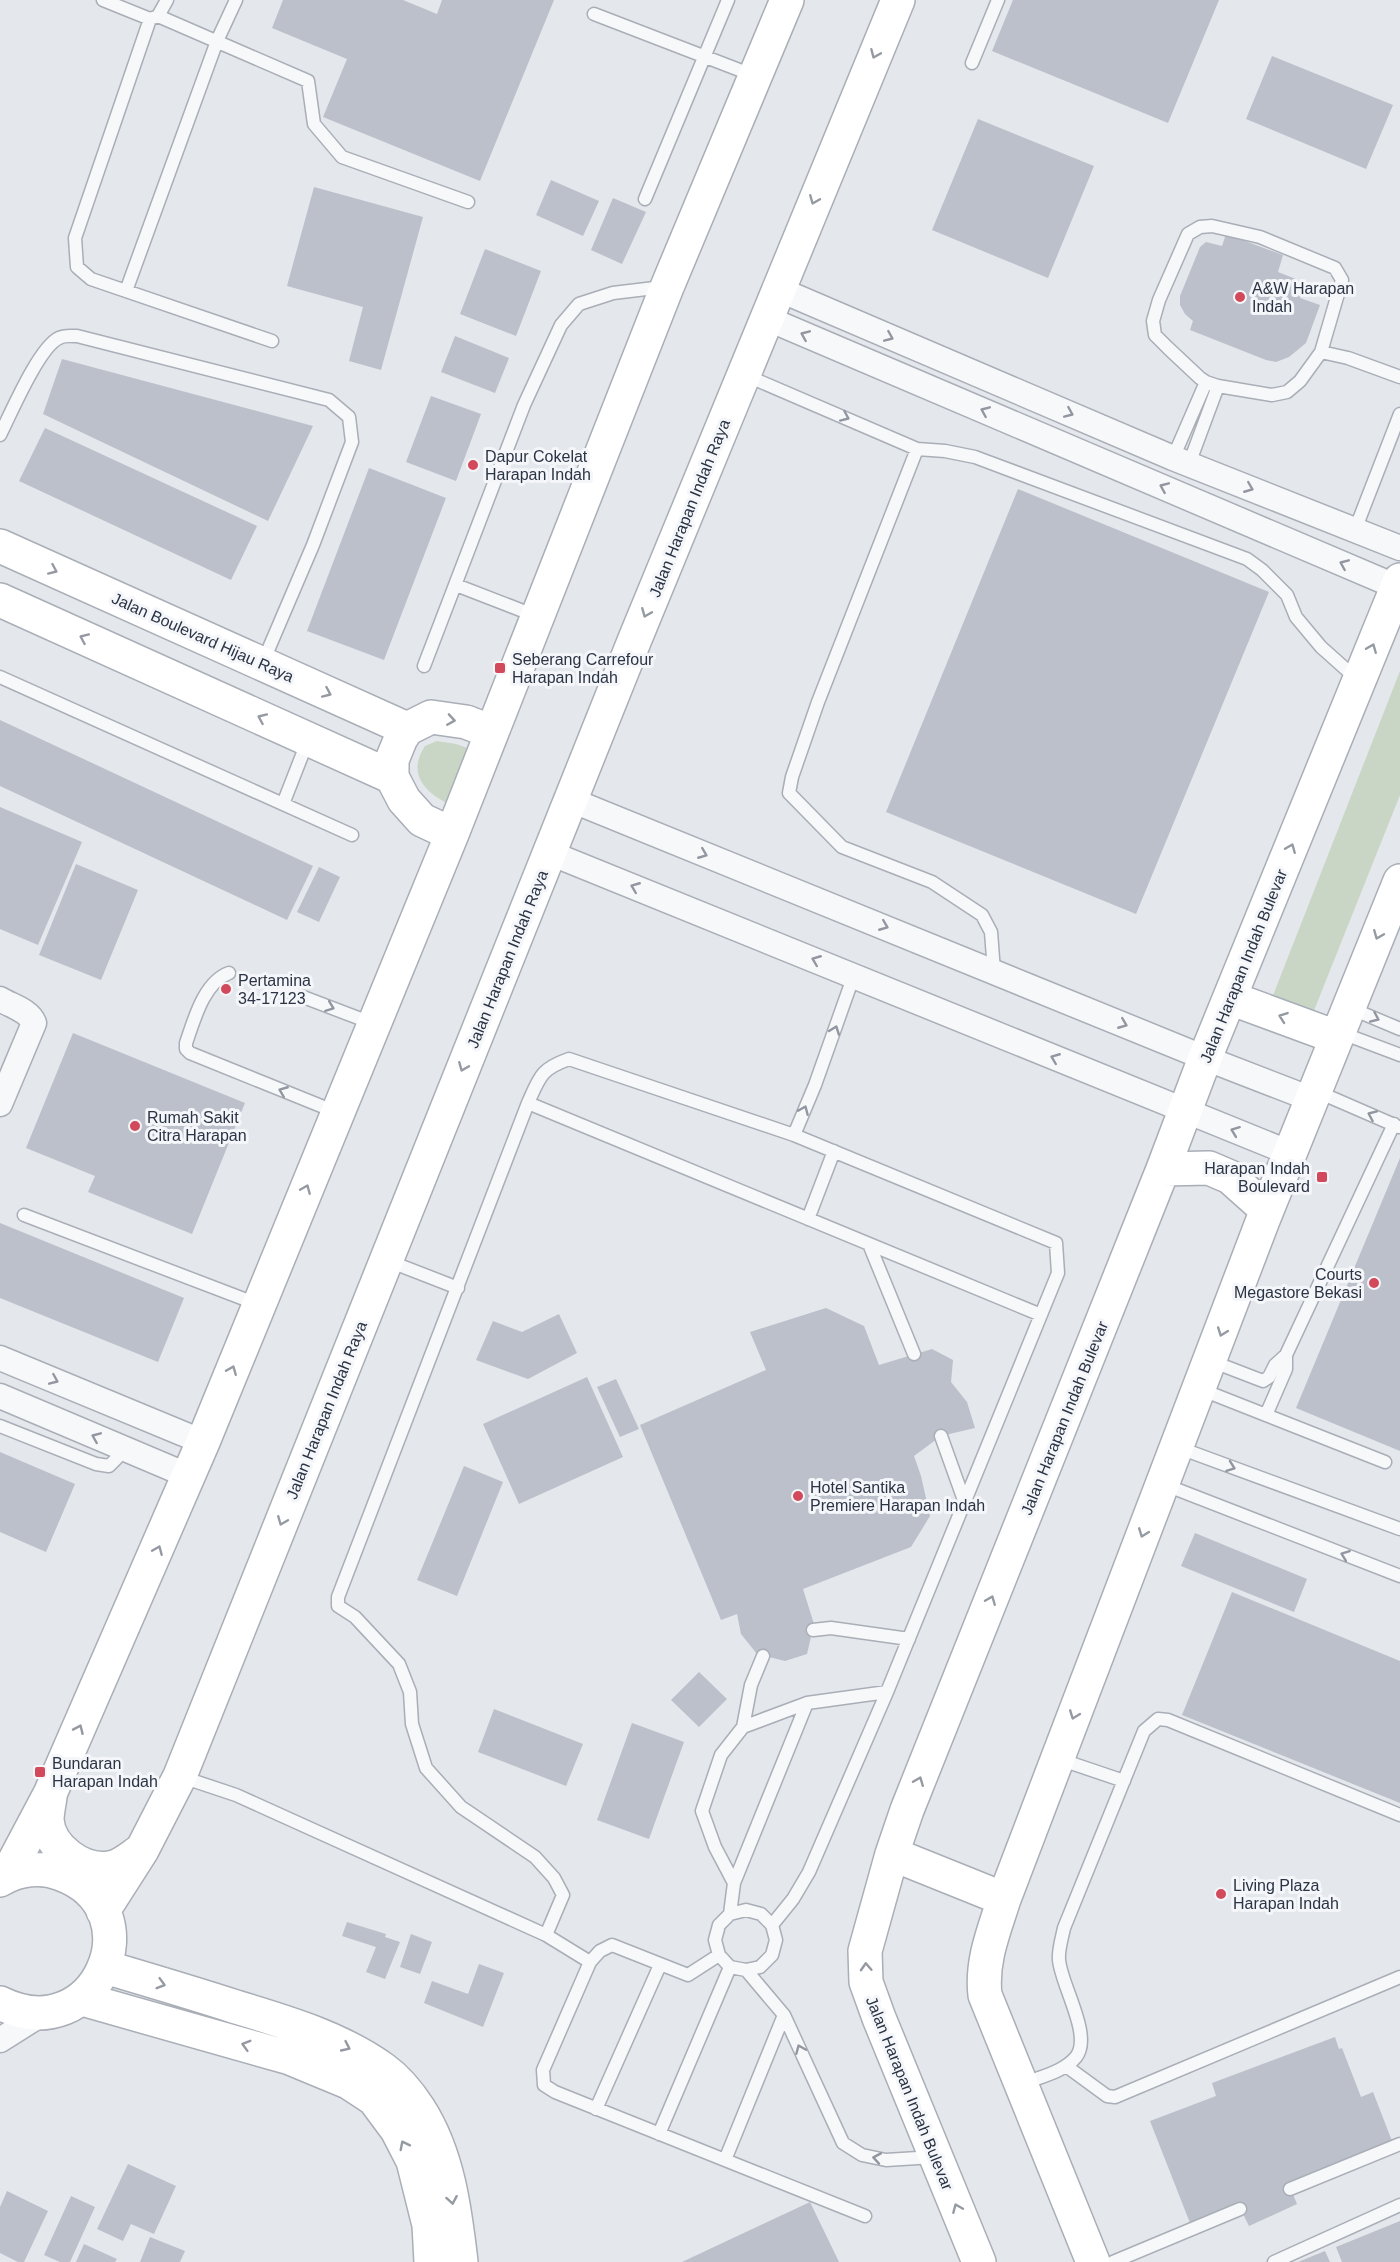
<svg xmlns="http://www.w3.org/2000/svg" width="1400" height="2262" font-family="Helvetica,sans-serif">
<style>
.green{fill:#c9d6c5}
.building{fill:#bbc0ca}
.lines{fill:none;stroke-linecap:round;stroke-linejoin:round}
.lane-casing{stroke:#a9aeb7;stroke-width:15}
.street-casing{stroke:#a9aeb7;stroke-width:27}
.secondary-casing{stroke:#a9aeb7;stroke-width:36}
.lane{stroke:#f7f8fa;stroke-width:12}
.street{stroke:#f7f8fa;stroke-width:24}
.secondary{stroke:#fff;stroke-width:33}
.oneway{stroke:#959aa2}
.oneway2{stroke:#9196a0}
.poi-dot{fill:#d1495b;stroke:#f4f6f9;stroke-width:2}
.labels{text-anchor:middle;stroke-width:6;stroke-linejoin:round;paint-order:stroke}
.poi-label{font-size:16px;fill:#2b3445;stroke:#f4f6f9;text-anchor:start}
.street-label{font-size:16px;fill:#2b3445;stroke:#f4f6f9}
</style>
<rect width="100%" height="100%" fill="#e4e7ec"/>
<path class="green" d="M1400,671v124l-87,218 -41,-15z
M437,741l19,3 14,5 -21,55c-25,-12 -42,-31 -24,-58z"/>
<path class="building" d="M283,0h120l34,14 5,-14h112l-74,181 -157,-64 24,-58 -75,-31z
M1013,0h206l-51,123 -176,-72z
M1272,56l121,49 -27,64 -120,-50z
M978,119l116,47 -46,112 -116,-48z
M551,180l48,21 -16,35 -47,-21z
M314,187l109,30 -42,153 -32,-9 14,-54 -76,-21z
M613,198l33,14 -24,52 -31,-14z
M1226,234l57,21 -5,17 28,11 -6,15 20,7 -14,38 -17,14 -13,5 -10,-2 -76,-30 3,-9 -8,-7 -5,-9v-9l20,-49 6,-5 16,4z
M485,249l56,22 -25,65 -56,-22z
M455,336l54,22 -14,35 -54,-21z
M62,359l251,67 -45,95 -225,-107z
M431,396l50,18 -25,67 -50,-19z
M45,428l212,98 -26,54 -212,-99z
M369,468l77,30 -62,162 -77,-29z
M1018,489l251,103 -133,322 -250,-102z
M0,720l313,146 -26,54 -287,-134z
M0,807l82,35 -44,103 -38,-16z
M76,864l62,26 -37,90 -62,-25z
M319,867l21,10 -21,45 -22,-10z
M73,1033l172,70 -53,131 -104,-42 7,-16 -69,-28z
M1400,1158v293l-104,-43z
M0,1223l184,75 -26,64 -158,-64z
M826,1308l38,18 15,39 53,-16 21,11 -2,22 16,20 8,26 -34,8 -27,20 7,20 9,40 -19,31 -108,42 11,35 -7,30 -22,7 -28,-7 -16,-20 -4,-20 -16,6 -81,-195 126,-55 -16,-38z
M559,1314l18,39 -49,26 -52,-19 17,-39 29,11z
M587,1377l36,80 -104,47 -36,-80z
M616,1379l23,50 -19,8 -23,-50z
M0,1452l75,32 -29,68 -46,-20z
M464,1466l39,16 -46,114 -40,-16z
M1195,1533l112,46 -13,33 -113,-46z
M1232,1592l168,69v142l-218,-88z
M699,1672l28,27 -28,28 -28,-27z
M494,1709l89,35 -17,42 -88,-34z
M632,1723l52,19 -35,97 -52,-19z
M347,1922l39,12 -1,3 15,5 -15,37 -19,-7 10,-25 -34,-11z
M411,1934l21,8 -12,32 -20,-7z
M479,1964l25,9 -21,54 -59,-24 8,-22 36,13z
M1335,2037l4,12 3,-1 19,49 12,-5 19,49 -12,5 1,3 -92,36 8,19 -48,22 -11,-22 -48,19 -40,-102 66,-25 -4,-13z
M128,2164l48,22 -22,48 -23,-10 -8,17 -26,-12z
M7,2191l41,20 -24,51h-6l-18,-9v-46z
M71,2196l24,11 -25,55h-10l-16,-7z
M810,2202l29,60h-157z
M1400,2221v41h-58l-6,-15z
M150,2237l35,14 -5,11h-40z
M84,2244l33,15 -2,3h-39z
M1325,2251l5,11h-32z"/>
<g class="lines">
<g class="lane-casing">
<path id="lane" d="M103,0l47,19 8,-3 9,-16
M594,14l161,62
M158,16l150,65 6,43 28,33 126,45
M150,19l-75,219 2,29 14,12 181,62
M972,63l26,-63
M645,199l83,-199
M126,291l91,-250 19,-41
M1321,352l21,-72 -7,-12 -75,-31 -48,-11 -12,1 -12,7 -29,66 -6,21 2,14 13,13 32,30 6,4 12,4 54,9 15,-3 13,-11 21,-29 27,6 52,19
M745,375l172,74 28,2 30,6 272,102 15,11 25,25 9,22 25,30 37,33
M0,435c11,-22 39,-88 59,-97 5,-3 12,-2 18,-2l252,64 20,17 3,25 -39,103 -50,117
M917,449l-99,253 -26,75 -3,16 53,54 90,35 50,33 9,17 3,39
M1173,458l33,-76
M1189,464l29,-78
M1355,530l45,-116
M456,585l80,31
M424,666l100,-261 37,-80 18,-21 34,-11 50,-6
M0,677l352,158
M283,804l25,-64
M229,973c-25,9 -35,47 -43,70v6l4,4 146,59
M285,990l89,34
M1350,1008l50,21
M1339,1032l61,23
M1316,1091l83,36
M528,1103l-190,494v9l17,11 44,47 11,28 2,32 14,44 35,39 74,50 19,21 9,17 -17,40
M794,1135l21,-50 39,-110
M24,1215l233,89
M808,1219l26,-68
M869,1244l45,110
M386,1260l72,28
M1211,1361l52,20 6,-4 6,-12 11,-10
M1200,1389l185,73
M1266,1415l20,-46v-14l108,-231
M0,1426l96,38 13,2 8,-8 4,-10
M941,1436l24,67
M1177,1447l223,82
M1163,1484l237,92
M813,1630l18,-2 78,11
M743,1727l8,-42 12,-29
M1059,1759l65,22
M182,1777l54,18 310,140 44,27
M734,1883l-19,-36 -13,-36 19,-56 22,-28 64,-24
M730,1914l4,-31 73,-180 80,-11
M772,1925l21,-26 16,-27 78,-180 171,-419 -2,-30 -262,-108 -225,-76c-28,10 -29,17 -41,44l513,212
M719,1955l-31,20 -76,-30 -12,6 -10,11 -47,108 1,15 11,7 310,124
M746,1970l14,-3 12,-12 4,-15 -4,-15 -11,-11 -15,-4 -16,4 -11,11 -4,15 4,15 11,12 16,3 38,45 59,128 19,12 24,5 48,-3
M1066,2066l41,30 8,1 285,-120
M1023,2084c16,-7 41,-12 53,-27 17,-21 -15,-72 -17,-97 -1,-10 3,-22 5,-32l80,-197 14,-12 10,1 232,95
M596,2109l64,-144
M659,2134l71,-167
M725,2160l59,-145
M1290,2189l110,-45
M1113,2262l127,-53
M1274,2262l126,-57"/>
</g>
<g class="street-casing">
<path id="street" d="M778,289l395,169 227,90
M766,318l631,269
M571,800l634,258 106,41
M550,853l740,300
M0,999c11,7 29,11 34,24l-34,81
M0,1358l203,84
M0,1396l189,80
M0,2040l43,-27"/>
</g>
<g class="secondary-casing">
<path id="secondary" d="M0,546l407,183
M0,600l392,177
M452,834l-30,-14 -18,-20 -12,-23v-17l9,-22 6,-9 24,-12 35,5 26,10
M1230,998l106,39
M1163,1169l46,-1 21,9 37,33
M50,1797c-1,7 -3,16 -3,23 2,28 35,52 62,48 12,-1 23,-12 33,-18
M892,1854l112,45
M7,1875l43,-81 153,-352 249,-608 215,-547 120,-287
M0,1880c18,-11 41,-14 61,-6 96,35 36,177 -61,129
M103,1911l39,-61 38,-74 455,-1137 263,-639
M105,1967c44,13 88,26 131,40 50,15 104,31 147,62 14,10 27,26 36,40 29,45 36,101 42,153
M82,1999l208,59 58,24 26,17 23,31 16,31 16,64 2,37
M979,2262l-100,-244 -13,-36 -1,-31 27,-97 15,-44 256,-641 42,-111 195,-478
M1093,2262l-108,-267c-4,-34 9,-64 19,-96l259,-679 137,-339"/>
</g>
<use href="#lane" class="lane"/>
<use href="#street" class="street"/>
<use href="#secondary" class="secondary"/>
</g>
<defs><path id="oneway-chevron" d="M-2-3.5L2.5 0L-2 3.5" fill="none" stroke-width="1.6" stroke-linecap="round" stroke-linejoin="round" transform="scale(1.5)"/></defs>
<g class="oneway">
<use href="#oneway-chevron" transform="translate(875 54) rotate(113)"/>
<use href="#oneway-chevron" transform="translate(814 200) rotate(112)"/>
<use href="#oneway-chevron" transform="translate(53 570) rotate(24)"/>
<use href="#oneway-chevron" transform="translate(646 613) rotate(112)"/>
<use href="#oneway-chevron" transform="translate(84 638) rotate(-156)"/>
<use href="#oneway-chevron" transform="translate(1372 648) rotate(-68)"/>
<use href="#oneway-chevron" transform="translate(327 693) rotate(24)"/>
<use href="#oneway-chevron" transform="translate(262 718) rotate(-156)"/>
<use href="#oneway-chevron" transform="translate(451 720) rotate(9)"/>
<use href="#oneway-chevron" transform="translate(1291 848) rotate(-68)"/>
<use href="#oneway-chevron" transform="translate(1378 935) rotate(112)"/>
<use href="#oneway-chevron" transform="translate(1283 1017) rotate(-160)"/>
<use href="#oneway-chevron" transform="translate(463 1067) rotate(112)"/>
<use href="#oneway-chevron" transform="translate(306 1189) rotate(-67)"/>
<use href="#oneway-chevron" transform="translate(1222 1332) rotate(110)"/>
<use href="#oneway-chevron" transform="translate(232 1370) rotate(-68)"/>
<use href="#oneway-chevron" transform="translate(282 1521) rotate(112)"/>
<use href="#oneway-chevron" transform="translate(1143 1533) rotate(111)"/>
<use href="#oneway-chevron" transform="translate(158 1550) rotate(-67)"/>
<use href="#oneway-chevron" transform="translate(991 1600) rotate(-68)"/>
<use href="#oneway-chevron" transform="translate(1074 1715) rotate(111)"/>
<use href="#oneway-chevron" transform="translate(79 1729) rotate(-66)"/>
<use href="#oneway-chevron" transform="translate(919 1781) rotate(-68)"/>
<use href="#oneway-chevron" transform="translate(866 1967) rotate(-93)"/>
<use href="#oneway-chevron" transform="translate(161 1984) rotate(16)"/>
<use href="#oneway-chevron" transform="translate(246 2045) rotate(-164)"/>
<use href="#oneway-chevron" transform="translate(346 2047) rotate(25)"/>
<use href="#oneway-chevron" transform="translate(404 2145) rotate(-117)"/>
<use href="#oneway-chevron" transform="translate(452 2200) rotate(80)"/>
<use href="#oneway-chevron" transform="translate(957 2208) rotate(-113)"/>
</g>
<g class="oneway2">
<use href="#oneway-chevron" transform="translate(805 335) rotate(-157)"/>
<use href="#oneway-chevron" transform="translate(889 337) rotate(23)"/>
<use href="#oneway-chevron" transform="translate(985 411) rotate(-157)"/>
<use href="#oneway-chevron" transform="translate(1069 413) rotate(23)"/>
<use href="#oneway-chevron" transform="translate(845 417) rotate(24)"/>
<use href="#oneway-chevron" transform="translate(1164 487) rotate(-157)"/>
<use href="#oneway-chevron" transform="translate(1249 488) rotate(22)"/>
<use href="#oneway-chevron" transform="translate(1344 564) rotate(-157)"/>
<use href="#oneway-chevron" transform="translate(703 854) rotate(22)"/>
<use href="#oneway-chevron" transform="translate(635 887) rotate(-158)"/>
<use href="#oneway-chevron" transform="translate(884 926) rotate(22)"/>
<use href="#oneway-chevron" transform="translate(816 960) rotate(-158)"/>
<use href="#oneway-chevron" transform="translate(330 1007) rotate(21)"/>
<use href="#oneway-chevron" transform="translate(1375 1018) rotate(24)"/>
<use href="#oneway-chevron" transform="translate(1123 1024) rotate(22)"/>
<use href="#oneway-chevron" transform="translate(835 1030) rotate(-70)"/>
<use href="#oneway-chevron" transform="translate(1055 1058) rotate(-158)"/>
<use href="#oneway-chevron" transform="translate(283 1091) rotate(-158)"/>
<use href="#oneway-chevron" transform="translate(804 1110) rotate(-67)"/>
<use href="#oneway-chevron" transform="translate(1372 1115) rotate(-156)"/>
<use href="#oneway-chevron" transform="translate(1235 1131) rotate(-159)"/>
<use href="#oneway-chevron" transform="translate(54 1380) rotate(23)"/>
<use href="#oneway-chevron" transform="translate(96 1437) rotate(-157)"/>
<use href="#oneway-chevron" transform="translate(1231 1467) rotate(20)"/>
<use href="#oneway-chevron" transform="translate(1345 1555) rotate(-159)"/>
<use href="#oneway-chevron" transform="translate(800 2049) rotate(-113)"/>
<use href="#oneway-chevron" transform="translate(877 2158) rotate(-170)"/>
</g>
<g class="poi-dot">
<circle cx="1240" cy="297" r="6"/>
<circle cx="473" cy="465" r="6"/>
<rect x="494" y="662" width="12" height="12" rx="3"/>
<circle cx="226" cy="989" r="6"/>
<circle cx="135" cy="1126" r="6"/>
<rect x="1316" y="1171" width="12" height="12" rx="3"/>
<circle cx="1374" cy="1283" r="6"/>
<circle cx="798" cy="1496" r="6"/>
<rect x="34" y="1766" width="12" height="12" rx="3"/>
<circle cx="1221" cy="1894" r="6"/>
</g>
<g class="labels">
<g class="poi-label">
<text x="1252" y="294">A&amp;W Harapan<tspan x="1252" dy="18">Indah</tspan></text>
<text x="485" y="462">Dapur Cokelat<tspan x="485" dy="18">Harapan Indah</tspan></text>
<text x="512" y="665">Seberang Carrefour<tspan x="512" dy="18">Harapan Indah</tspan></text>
<text x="238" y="986">Pertamina<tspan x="238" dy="18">34-17123</tspan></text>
<text x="147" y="1123">Rumah Sakit<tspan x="147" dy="18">Citra Harapan</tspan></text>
<text x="1310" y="1174" text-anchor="end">Harapan Indah<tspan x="1310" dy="18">Boulevard</tspan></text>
<text x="1362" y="1280" text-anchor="end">Courts<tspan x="1362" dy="18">Megastore Bekasi</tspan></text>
<text x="810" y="1493">Hotel Santika<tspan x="810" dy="18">Premiere Harapan Indah</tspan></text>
<text x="52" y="1769">Bundaran<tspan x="52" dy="18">Harapan Indah</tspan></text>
<text x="1233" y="1891">Living Plaza<tspan x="1233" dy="18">Harapan Indah</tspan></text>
</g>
<g class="street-label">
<text transform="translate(689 508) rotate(-68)" y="6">Jalan Harapan Indah Raya</text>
<text transform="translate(203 637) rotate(24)" y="6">Jalan Boulevard Hijau Raya</text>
<text transform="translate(507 959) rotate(-68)" y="6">Jalan Harapan Indah Raya</text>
<text transform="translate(1243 966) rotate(-68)" y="6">Jalan Harapan Indah Bulevar</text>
<text transform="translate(326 1410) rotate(-68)" y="6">Jalan Harapan Indah Raya</text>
<text transform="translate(1064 1418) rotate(-68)" y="6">Jalan Harapan Indah Bulevar</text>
<text transform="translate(910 2093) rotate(68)" y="6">Jalan Harapan Indah Bulevar</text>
</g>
</g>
</svg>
